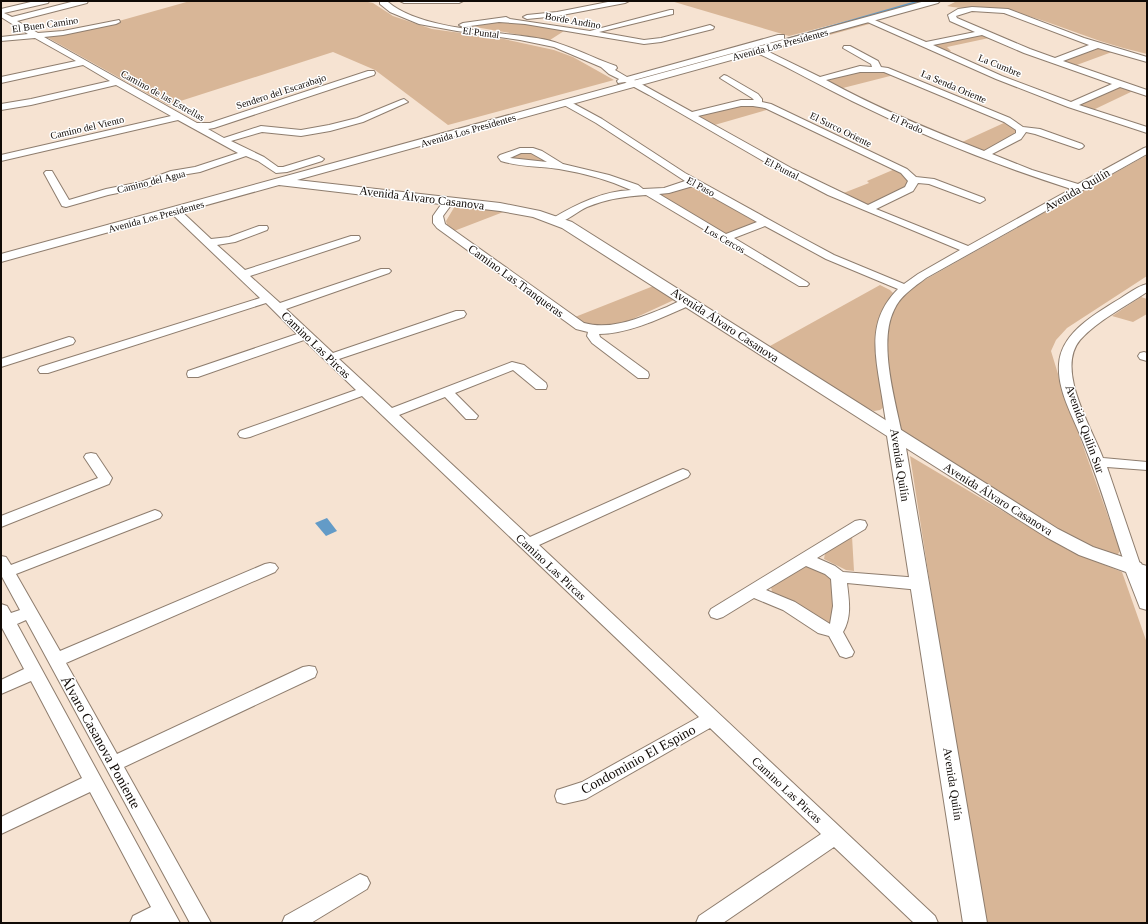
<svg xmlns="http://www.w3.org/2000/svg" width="1148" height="924" font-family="Georgia,serif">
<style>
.green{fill:#d8b697}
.water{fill:#639bc7}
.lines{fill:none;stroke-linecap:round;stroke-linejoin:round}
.canal{fill:#639bc7;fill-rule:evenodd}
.minor-casing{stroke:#8e7d6e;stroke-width:2}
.tertiary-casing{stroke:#8e7d6e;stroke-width:2}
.minor{fill:#fff;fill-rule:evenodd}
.tertiary{fill:#fff;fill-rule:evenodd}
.labels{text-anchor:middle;stroke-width:3;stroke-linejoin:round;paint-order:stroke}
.far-street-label{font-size:10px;fill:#100a06;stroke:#fff}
.street-label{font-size:12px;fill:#100a06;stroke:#fff}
.near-street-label{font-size:14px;fill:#100a06;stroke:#fff}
</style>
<rect width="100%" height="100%" fill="#f6e3d2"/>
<path class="green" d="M190,1h173l10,2 20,13 39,13 72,10 50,11 19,7 41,23 -166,45 -73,-55 -42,-18 -165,53 -125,-70 51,-7z
M671,1h253l-135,35z
M957,1h190v53c-16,-4 -32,-8 -47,-13 -33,-11 -65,-25 -99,-32 -18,-3 -36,1 -54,-3z
M868,21l5,2 -98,27 -4,-2z
M507,22l23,2 34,7 -14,9 -75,-13 11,-4z
M979,35l10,3 -42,9 4,4 -7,1 -12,-7z
M1098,48l14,4 -38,14 -11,-3 -1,-3z
M858,71h24l12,4 -55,14 -13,-8z
M1119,86l16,4 -42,20 -11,-4 -1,-2z
M749,104l21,5 -59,17 -13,-10 43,-11z
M1006,122l9,6v6l-29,16 -5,1 -21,-8z
M531,151l16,10 -2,1 -35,-3v-3z
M1147,155v121l-80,52 -11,12 -5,11 11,36 57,160 1,4 -2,3h-5l-29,-11 -21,-11 -160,-100 -5,-9c-6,-35 -20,-79 -5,-112 5,-12 18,-22 28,-29z
M895,169l7,4 7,9 -5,6 -34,16 -4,1 -25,-11 28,-11 -2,-2z
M690,186l5,1 61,35 -30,12 -67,-40z
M460,205l46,6 -52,20 -7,-6 -1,-4 9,-15z
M656,285l20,14 -63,29 -28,-4 -10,-7z
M880,285l10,5 4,4c-7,15 -17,26 -18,43l8,70 -4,3 -6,1 -11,-5 -93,-60z
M1141,297l6,2v15l-14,8 -21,-6z
M910,456l160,95 52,21 25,71v280h-164z
M852,536l2,35 -8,-1 -22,-11 1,-6z
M806,566l25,9 5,41 -5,8 -3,1 -56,-33 -1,-5z"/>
<path class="water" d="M327,518l10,13 -11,5 -11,-13z"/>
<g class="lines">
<path class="canal" d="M916,1h10l-134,38 -5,-1z"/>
<g class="minor-casing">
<path id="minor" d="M35,1h14l-1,2 -44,10 8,4 63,-16h13l-1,2 -70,18 21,12 25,-2 56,-11 1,2 -4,2 -53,11 -19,2 153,86h13l158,-52h6l1,2 -1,2 -160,53 -6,1 16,9 37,-12 40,4 28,-5 28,-7 44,-18 3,-1 4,3 -45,20 -33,9 -29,5 -39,-4 -31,9 33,16 14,10h5l36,-11 5,3 -2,2 -35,11 -11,1 -18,-12 -12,-5 -46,16 -24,4 -29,11 -39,8 -42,12 -4,-1 -18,-33 2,-2h6l17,29 37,-11 35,-7 30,-11 24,-4 43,-14 -60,-33 -177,41v-6l170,-39 -55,-31 -85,20 -30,5v-6l30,-5 79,-18 -27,-16 -82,18v-6l75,-16 -41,-23 -34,3v-4l27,-3 -27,-17v-8z
M380,1h9l-1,1c34,29 114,29 159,38 24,6 46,18 69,26l1,2 -2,2 12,7 151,-42h6v4l-150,41 58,32 49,-12h13l-2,-2 -32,-20 4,-3 3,1 31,18 4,5v3l9,2 136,65 9,8 18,2 50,19 1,2 -5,3 -51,-19 -11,-1 -5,8 -37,18 92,37 103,-57c-75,-24 -148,-53 -219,-88 -33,-16 -64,-34 -97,-49v-4h6l59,29 40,-11 12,1 -1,-3 -28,-16 1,-2h6l28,15 3,6 7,1 122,50 13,9 17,2 42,15 2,2 -2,2 -3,1 -44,-15 -9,-2 -5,7 -29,15 40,16 46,14 66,-36 3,-1v7l-221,124c-12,9 -26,18 -32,32 -16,32 1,90 8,124l-2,3 -5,1 -5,-1 -2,-3c-3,-16 -5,-33 -8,-49 -6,-37 -11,-67 18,-96l-72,-30 -61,-33 -31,12 73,44 2,2 -2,2h-8l-153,-91c-20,1 -40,4 -59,12 -10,4 -23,18 -34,15l-1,-2 1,-2c24,-14 50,-27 78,-28 -22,-10 -48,-17 -72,-21 -19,-3 -39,-2 -58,-8l-3,-4 2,-2 20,-7h13l9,3 21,13 46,11 29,10 5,4 21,-1 21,-7 -89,-58 -32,-18 -1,-2 4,-3 35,19 83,54 112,62 37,20 70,29 14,-10 42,-24 -132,-55 -63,-33 -116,-67 -24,-13 -7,1 -1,-2 2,-2 -10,-5 -8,-7 -47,-20 -34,-7 -63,-9 -38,-7 -29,-12 -10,-8zM860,72h24l120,50 12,8v3l-32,18c-54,-21 -107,-43 -158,-71zM741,106h12l12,2 136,65 7,8 -3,6 -37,18 -75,-36 -95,-53zM521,153h10l16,9 -37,-4zM693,186l64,36 -31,12 -67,-40 10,-1z
M400,1h63l-4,2h-55z
M613,1h16l-4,2 -68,13 -30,3 -4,-2 4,-2 30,-3z
M972,7l36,2 76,29 63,19v5l-49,-14 -35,13 84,29v6l-27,-9 -41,18 68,22v6l-79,-26 -72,-28 -133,-59 1,-2h6l56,24 49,-10 -25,-11 -2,-6 10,-6zM972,11l32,2 85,32 -34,13 -25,-9 -73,-31 -1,-2zM982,35l42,18 88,31 -41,18 -69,-26 -69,-31z
M670,10h3v4l-74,18 45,8 17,-2 49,-13 4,2 -1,2 -52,13 -17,2 -119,-20 -26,-2 -36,5 -4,-2 4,-2 43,-6 4,2 80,12z
M449,198l5,3 -11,15 2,8 139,99c28,8 57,-6 83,-16 8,-4 18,-10 26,-7l2,2 -2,2c-28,12 -63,30 -94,30l1,3 48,35 1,3 -1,3h-10l-46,-35 -5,-7 1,-4 -12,-3 -139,-101 -4,-5v-7l12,-17z
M175,208l4,1 32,30 18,-2 30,-11h8l1,2 -1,2 -32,12 -18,3 28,25 106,-34h8l1,2 -1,2 -109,36 30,27 101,-34h8l2,2 -2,2 -103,36 47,44 123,-42h8l2,3 -2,3 -125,42 53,49 120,-46 12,3 22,18 1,3 -1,3h-10l-23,-19 -58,23 23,23 -2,3h-10l-21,-22 -46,18 131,122 148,-66 5,-2 5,2 2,3 -2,3 -149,68 396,371 3,7h-24l-80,-76 -111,76h-27l3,-7 122,-82 -111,-106 -124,71 -22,5 -7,-2 -2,-6 2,-6 25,-8 117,-65 -337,-321 -112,41 -5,1 -5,-1 -2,-3 2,-3 116,-41 -52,-50 -106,37h-10l-1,-3 1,-3 109,-37 -31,-31 -218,70h-8l-2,-3 2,-3 220,-69 -89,-85 -1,-2z
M1147,284v8c-22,15 -49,28 -67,48 -25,30 12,88 23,118l44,4v8l-40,-3 33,97 7,2v10l-18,-4 -3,-4c-14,-42 -26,-85 -43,-126 -9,-24 -26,-51 -24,-78 2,-32 38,-51 62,-66 8,-5 17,-12 26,-14z
M69,337l4,1 2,3 -2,3 -72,23v-8z
M1144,352l3,1v8l-7,-2 -2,-3 2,-3z
M91,453l5,1 16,24 -3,6 -108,43v-11l97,-38 -14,-21 2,-3z
M155,510l5,2 2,3 -2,3 -144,56 44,77 205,-87 5,-1 5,1 3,4 -3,4 -209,91 51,91 186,-87 6,-1 6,1 2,5 -2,5 -191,90 87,156h-21l-164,-303 -9,4 163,299h-50l3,-7 18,-9 -61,-115 -89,42v-17l81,-39 -51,-97 -30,13v-14l23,-11 -23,-43v-22l6,2 4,7 9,-3 -19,-35v-19l5,1 5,8z
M860,520l5,1 2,4 -2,4 -48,29 18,8 8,6 77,6 6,2 2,4 -2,4 -6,2 -73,-7c2,17 5,34 -4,49l11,20 -2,4 -6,2 -6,-2 -11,-20 -11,-3 -35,-23 -29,-12 -31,19 -6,2 -6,-2 -2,-4 2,-4 144,-88zM806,566l19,8 6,5 2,27 -3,18 -35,-22 -29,-12z
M360,874l7,3 3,6 -3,6 -56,34h-29l3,-7z"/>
</g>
<g class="tertiary-casing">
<path id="tertiary" d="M925,1h15l-2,2 -641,177 203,23 40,8 32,11 486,307 35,18 48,16 6,14v33l-7,-2 -14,-36 -47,-17 -33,-18 -140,-89 81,475h-24l-76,-487 -325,-208 -29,-11 -33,-6 -221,-26 -278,77v-8z"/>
</g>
<use href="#minor" class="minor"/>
<use href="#tertiary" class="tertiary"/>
</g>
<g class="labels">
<g class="far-street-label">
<text transform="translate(573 20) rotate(10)" y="4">Borde Andino</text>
<text transform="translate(45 24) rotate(-8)" y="4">El Buen Camino</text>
<text transform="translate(481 32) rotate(7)" y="4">El Puntal</text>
<text transform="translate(780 44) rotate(-15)" y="4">Avenida Los Presidentes</text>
<text transform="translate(1000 65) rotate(22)" y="4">La Cumbre</text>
<text transform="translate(954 86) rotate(23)" y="4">La Senda Oriente</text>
<text transform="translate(281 91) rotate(-18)" y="4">Sendero del Escarabajo</text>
<text transform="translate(163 95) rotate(29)" y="4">Camino de las Estrellas</text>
<text transform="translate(907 123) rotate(24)" y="4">El Prado</text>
<text transform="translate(87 127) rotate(-13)" y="4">Camino del Viento</text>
<text transform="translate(841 129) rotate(26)" y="4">El Surco Oriente</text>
<text transform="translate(468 130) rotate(-16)" y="4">Avenida Los Presidentes</text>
<text transform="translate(782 168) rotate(27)" y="4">El Puntal</text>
<text transform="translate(151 181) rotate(-14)" y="4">Camino del Agua</text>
<text transform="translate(701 186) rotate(29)" y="4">El Paso</text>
<text transform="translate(156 216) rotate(-15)" y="4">Avenida Los Presidentes</text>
<text transform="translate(725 239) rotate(30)" y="4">Los Cercos</text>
</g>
<g class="street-label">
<text transform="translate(1077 190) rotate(-30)" y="4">Avenida Quilín</text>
<text transform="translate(422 198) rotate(7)" y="4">Avenida Álvaro Casanova</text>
<text transform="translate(516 281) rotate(36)" y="4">Camino Las Tranqueras</text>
<text transform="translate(725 325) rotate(33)" y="4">Avenida Álvaro Casanova</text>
<text transform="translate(316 345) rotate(44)" y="4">Camino Las Pircas</text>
<text transform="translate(1085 429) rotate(70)" y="4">Avenida Quilín Sur</text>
<text transform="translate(900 465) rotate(81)" y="4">Avenida Quilín</text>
<text transform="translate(998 499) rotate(32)" y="4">Avenida Álvaro Casanova</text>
<text transform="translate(551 567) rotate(43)" y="4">Camino Las Pircas</text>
<text transform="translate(953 784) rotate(81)" y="4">Avenida Quilín</text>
<text transform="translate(787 790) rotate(43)" y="4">Camino Las Pircas</text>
</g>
<g class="near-street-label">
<text transform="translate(101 742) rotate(61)" y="5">Álvaro Casanova Poniente</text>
<text transform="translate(638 759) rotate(-29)" y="5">Condominio El Espino</text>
</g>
</g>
<rect width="1148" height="924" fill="none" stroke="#100a06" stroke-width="4"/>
</svg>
